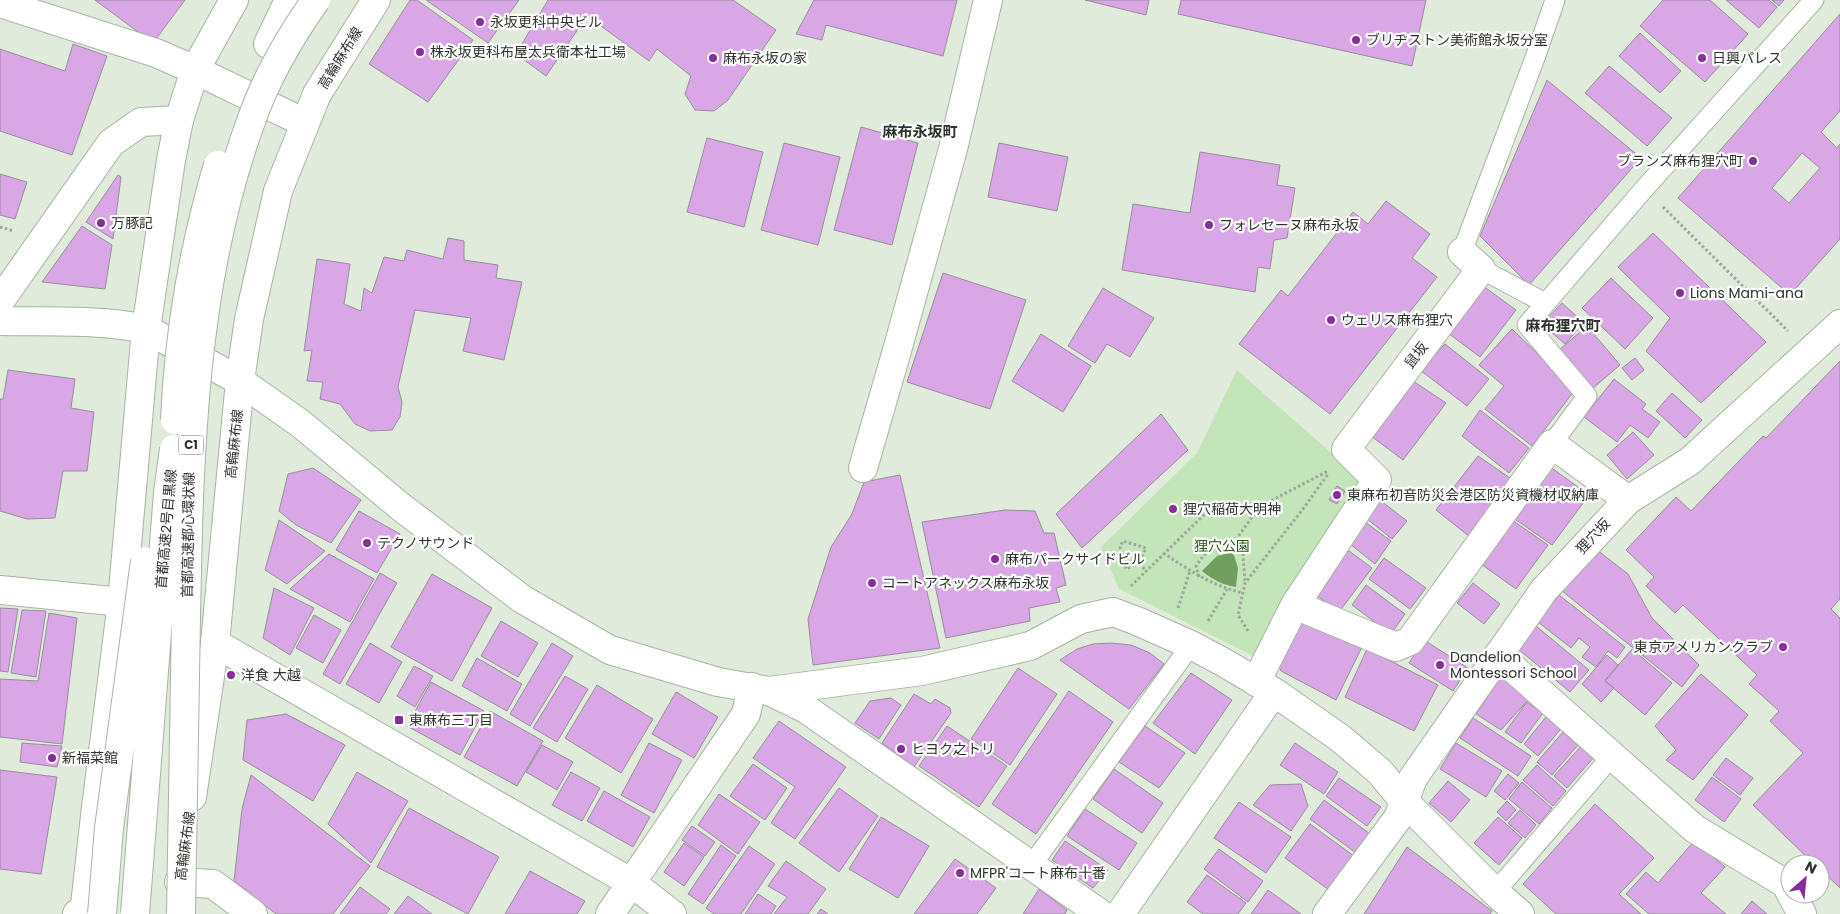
<svg xmlns="http://www.w3.org/2000/svg" width="1840" height="914" font-family="Poppins,'Noto Sans JP',sans-serif">
<style>
.green{fill:#c4e4b9}
.water{fill:#709f60}
.building{fill:#d9a7e6;stroke:#988e9b;fill-rule:evenodd}
.lines{fill:none;stroke-linecap:round;stroke-linejoin:round}
.service-casing{stroke:#a8b3a4;stroke-width:21}
.minor-casing{stroke:#a8b3a4;stroke-width:30}
.tertiary-casing{stroke:#a8b3a4;stroke-width:30}
.secondary-casing{stroke:#a8b3a4;stroke-width:30}
.primary-casing{stroke:#a8b3a4;stroke-width:30}
.motorway-casing{stroke:#a8b3a4;stroke-width:30}
.path{stroke:#9ea79c;stroke-width:3;stroke-dasharray:2.5 2.5;stroke-linecap:butt}
.service{stroke:#fff;stroke-width:19}
.minor{stroke:#fff;stroke-width:28}
.tertiary{stroke:#fff;stroke-width:28}
.secondary{stroke:#fff;stroke-width:28}
.primary{stroke:#fff;stroke-width:28}
.motorway{stroke:#fff;stroke-width:28}
.motorway-bridge-casing{stroke:#a8b3a4;stroke-width:30;stroke-linecap:butt}
.motorway-bridge{stroke:#fff;stroke-width:28}
.poi-dot{fill:#852d9a;stroke:#fff;stroke-width:2}
.labels{text-anchor:middle;stroke-width:4.5;stroke-linejoin:round;paint-order:stroke}
.shield{fill:#fff;stroke:#6d706c;stroke-width:1}
.shield-label{font-size:12px;font-weight:bold;fill:#2e332d}
.poi-label{font-size:14px;fill:#2e332d;stroke:#fff;text-anchor:start}
.street-label{font-size:14px;fill:#2e332d;stroke:#fff}
.park-label{font-size:14px;fill:#295615;stroke:#fff}
.neighbourhood-label{font-size:15px;font-weight:bold;fill:#2e332d;stroke:#fff}
</style>
<rect width="100%" height="100%" fill="#e0ebdc"/>
<path class="green" d="M1237,370l125,110 -105,178 -138,-69 -18,-42 96,-94z"/>
<path class="water" d="M1233,552l5,16 -2,19c-14,-2 -24,-8 -34,-16l15,-15z"/>
<path class="building" d="M95,0h90l-32,43z
M410,0h7l56,40 -45,62 -59,-38z
M426,0h93l-31,43z
M548,0h185l43,30 -48,70 -14,11 -19,-1 -10,-16 6,-18 -34,-27 -8,12 -62,-45 -41,60 -30,-22z
M814,0h143l-14,56 -117,-31 -4,15 -26,-6z
M1085,0h64l-3,15z
M1181,0h245l-14,66 -234,-52z
M1663,0h47l38,34 -43,48 -65,-56z
M1726,0h43l8,7 -18,21z
M1772,0h12l-5,6z
M1840,14v97l-19,21 16,16 3,-4v95l-50,56 -112,-97zM1802,153l18,15 -31,35 -17,-15z
M1640,33l41,38 -21,22 -41,-37z
M73,44l34,12 -35,99 -72,-24v-82l65,22z
M1609,66l63,52 -25,28 -62,-53z
M1547,80l94,78 -112,127 -49,-49z
M861,127l57,16 -26,102 -58,-15z
M707,138l56,14 -19,75 -57,-15z
M784,143l56,14 -22,88 -57,-15z
M999,143l69,14 -11,54 -69,-14z
M1200,152l80,13 -3,20 18,3 -8,50 -13,2 -4,29 -12,-2 -3,25 -133,-22 11,-66 57,9z
M0,174l27,8 -12,37 -15,-4z
M118,175l3,2 -8,62 -27,-17z
M1386,201l44,33 -18,24 25,19 -107,137 -91,-70 42,-54 7,6 65,-84 15,12z
M82,226l30,19 -7,44 -63,-7z
M1653,233l113,109 -65,61 -55,-52 24,-33 -52,-51z
M448,238l16,3v19l34,5 -2,13 26,4 -18,78 -41,-9 8,-33 -56,-8 -17,77 4,15 -2,15 -8,13 -22,1 -15,-7 -15,-20 -20,-5 3,-17 -16,-1 5,-31 -8,1 13,-92 33,5 -6,40 17,7 3,-23 8,5 12,-36 20,4 3,-11 36,9z
M943,273l83,27 -36,109 -83,-27z
M1611,278l42,40 -28,31 -43,-41z
M1483,286l33,24 -36,47 -32,-24z
M1103,288l51,30 -24,39 -23,-13 -12,19 -27,-17z
M1562,303l22,20 -19,21 -23,-20z
M1587,326l33,39 -28,24 -33,-39z
M1512,329l63,61 -43,56 -47,-37 19,-23 -25,-21z
M1041,334l50,32 -28,46 -51,-31z
M1445,344l44,35 -22,27 -47,-36z
M1635,358l9,12 -12,10 -10,-12z
M1840,361v238l-9,10 9,9v270l-20,-19v-5h-6l-61,-59 50,-52 -33,-32 9,-10 -30,-27 8,-9 -74,-70 -8,8 -29,-27 8,-9 -28,-27 50,-53 15,14 72,-75 3,2z
M8,370l67,9 -4,29 23,4 -7,59h-24l-8,47 -28,1 -27,-8v-112h3z
M1614,379l32,25 -4,5 18,13 -12,16 -18,-13 -13,17 -33,-25z
M1413,381l33,22 -43,57 -32,-24z
M1672,393l30,27 -17,18 -29,-27z
M1480,410l49,38 -20,25 -47,-37z
M1161,414l27,36 -106,98 -26,-34z
M1633,432l21,23 -27,24 -20,-24z
M1478,456l35,24 -43,57 -34,-27z
M1549,466l40,29 -37,50 -40,-28z
M313,468l48,32 -30,43 -35,-18 -17,-14 9,-37z
M900,475l40,173 -127,17 -5,-46 23,-72 21,-33 12,-32z
M1337,486l8,5 -8,13 -8,-4z
M1381,501l26,20 -15,18 -25,-20z
M1005,510l30,1 9,22h10l12,52 -10,3 4,14 -31,6 1,13 -84,17 -24,-116z
M359,511l41,23 -23,39 -41,-23z
M1361,519l30,22 -16,23 -30,-24z
M279,520l46,31 -38,33 -22,-14z
M1512,520l36,25 -32,44 -35,-25z
M1341,545l31,23 -33,44 -27,-20z
M1597,550l31,24 24,44 47,47 -17,22 -120,-96z
M329,554l45,25 -24,43 -60,-33z
M1384,558l42,30 -16,21 -41,-30z
M380,573l17,10 -57,101 -17,-10z
M432,574l60,34 -40,73 -61,-34z
M1473,583l27,21 -16,20 -27,-21z
M1366,585l39,29 -14,20 -39,-29z
M274,588l40,20 -24,47 -27,-17z
M1559,595l66,52 -8,11 -9,-7 -12,16 -14,-10 8,-10 -11,-9 -8,10 -33,-26z
M0,608l18,1 -10,63 -8,-1z
M22,610l24,1 -10,66 -25,-4z
M49,613l28,5 -15,126 -62,-7v-58l38,2z
M314,615l27,15 -18,33 -27,-15z
M1306,620l57,25 -27,55 -55,-29 -3,-7 16,-37z
M501,621l37,22 -20,34 -37,-21z
M1536,626l53,44 -19,22 -52,-43z
M1424,640l44,28 -15,23 -44,-28z
M370,643l32,19 -23,41 -33,-19z
M552,643l21,13 -43,70 -20,-12z
M1111,643l20,2 19,8 14,11 -35,45 -69,-49 17,-11 16,-5z
M1367,649l71,36 -24,46 -69,-34z
M1632,649l40,34 -27,32 -40,-34z
M1607,655l11,10 -13,16 9,7 -13,14 -19,-18z
M477,658l45,26 -15,27 -45,-25z
M414,666l19,10 -18,31 -18,-11z
M1018,668l39,26 -47,71 -39,-26z
M1191,673l41,27 -37,54 -42,-31z
M1701,674l47,41 -55,65 -27,-20 10,-10 -21,-24z
M565,676l23,13 -31,53 -24,-14z
M1508,677l22,21 -29,32 -25,-16 23,-36z
M431,682l53,29 -24,44 -53,-29z
M597,685l56,34 -32,54 -56,-35z
M1069,691l44,31 -77,112 -44,-30z
M676,692l42,25 -24,41 -42,-24z
M914,694l17,10 4,-5 15,9 1,5 -37,54 -32,-24z
M891,698l10,7 -22,34 -24,-16 15,-22z
M1527,702l16,11 -22,30 -16,-11z
M490,711l53,30 -26,45 -53,-29z
M1550,712l15,12 -27,32 -14,-12z
M286,714l59,31 -32,56 -70,-41 4,-40z
M1473,718l58,38 -13,20 -58,-38z
M779,721l67,46 -51,72 -24,-16 24,-36 -42,-29z
M947,726l60,40 -28,41 -60,-41z
M1145,726l40,27 -26,35 -40,-26z
M1563,732l15,13 -26,30 -15,-13z
M22,743l40,3 -5,21 -37,-5z
M649,743l33,17 -28,53 -33,-18z
M1295,743l43,29 -14,22 -44,-29z
M1456,743l46,28 -16,26 -46,-28z
M1583,744l13,11 -29,33 -13,-12z
M542,745l31,17 -16,28 -31,-18z
M1726,758l27,20 -13,17 -27,-20z
M753,764l34,24 -22,32 -35,-24z
M1537,765l29,26 -13,15 -30,-26z
M1114,769l49,34 -21,30 -49,-34z
M0,770l57,7 -16,97 -41,-5z
M357,772l51,29 -37,62 -43,-39z
M571,772l29,16 -18,33 -30,-16z
M1508,774l11,9 -14,17 -11,-9z
M251,775l119,91 -37,48h-57l-42,-33 8,-72z
M1712,777l29,22 -17,23 -29,-22z
M1339,778l42,29 -14,19 -41,-30z
M1448,781l22,19 -19,22 -22,-19z
M1522,782l30,26 -13,16 -30,-25z
M1301,784l7,22 -17,25 -38,-26 17,-20z
M839,788l39,28 -39,56 -40,-29z
M604,791l46,26 -17,30 -46,-26z
M719,794l41,28 -22,32 -40,-29z
M1324,800l46,34 -14,19 -46,-34z
M1507,801l9,9 -10,11 -9,-9z
M1239,802l52,35 -25,36 -52,-35z
M1595,804l59,54 -35,36 22,20h-85l-33,-30z
M409,808l90,49 -31,57 -91,-47z
M1085,809l52,34 -18,27 -52,-34z
M1520,810l16,15 -11,13 -17,-15z
M881,817l48,29 -31,52 -49,-29z
M1498,817l24,21 -23,27 -25,-22z
M1310,824l44,32 -25,34 -44,-32z
M692,826l23,16 -10,14 -23,-16z
M1065,841l43,29 -15,18 -41,-28z
M1694,841l31,26 -24,26 25,21h-77l-23,-20 20,-22 12,11z
M684,843l20,14 -20,29 -20,-14z
M721,845l15,11 -33,48 -15,-10z
M749,846l26,18 -34,50h-27l-8,-6z
M1407,847l85,64 -2,3h-126z
M1219,849l44,32 -15,21 -44,-33z
M955,859l41,29 -19,26h-63z
M786,861l40,28 -18,25h-34l13,-17 -19,-11z
M530,871l55,30 -8,13h-72z
M1207,875l39,28 -8,11h-35l-16,-12z
M360,887l30,22 -4,5h-46z
M1039,889l28,21 -2,4h-42z
M1268,890l33,24h-50z
M758,894l18,12 -5,8h-26z
M408,896l24,18h-38z
M1752,901l15,13h-26z
M821,909l7,5h-11z"/>
<g class="lines">
<g class="service-casing">
<path id="service" d="M1462,252l74,-197 19,-55
M1481,269l64,34
M1552,444l35,-48 -60,-71 117,-136 170,-189
M1031,866l160,-221
M1495,892l117,-136"/>
</g>
<g class="minor-casing">
<path id="minor" d="M0,3l156,50 39,17 110,53
M863,468l35,-121 55,-198 35,-149
M0,590l122,12
M1295,605l82,-125 -31,-31 135,-180 -19,-17
M215,643l417,240 40,31
M1498,655l197,174 91,55 4,8
M1256,682l39,-77 101,42 14,-6 142,-197 76,56
M769,691l37,18 295,205
M179,882l34,2 40,30
M1791,894l11,20
M610,914l136,-200 6,-27
M1327,914l71,-96 15,-40 131,-188 84,-90 62,-39 150,-137"/>
</g>
<g class="tertiary-casing">
<path id="tertiary" d="M0,301l111,-158 30,-21 38,-2
M0,321c48,1 98,-2 146,8l94,52 61,43 100,83 121,92 88,51 108,32 51,9 153,-20 108,-25 51,-27 32,-7 24,9 54,24 32,17 51,30 66,46 40,34 23,28 92,92 25,22
M1120,914l154,-222"/>
</g>
<g class="secondary-casing">
<path id="secondary" d="M192,797l23,-154 25,-262 9,-62 29,-128 39,-97 59,-94
M84,914l12,-107 26,-205 24,-273 25,-169 8,-40 16,-50 39,-70"/>
</g>
<g class="primary-casing">
<path id="primary" d="M77,914l8,-4"/>
</g>
<g class="motorway-casing">
<path id="motorway" d="M268,44l21,-44"/>
</g>
<path class="path" d="M1663,207l125,124
M0,227l14,4
M1233,544l26,-37
M1163,553c28,18 47,32 80,40
M1139,563l-13,6 -6,-22 3,-6 23,7 -7,15 7,8
M1199,577l-3,-11c11,-17 17,-19 37,-22l10,10 2,29
M1131,586l83,-81 45,2 69,-36
M1178,608l12,-37
M1208,621l19,-32
M1248,631l-10,-16 7,-32 58,-74 25,-35"/>
<use href="#service" class="service"/>
<use href="#minor" class="minor"/>
<use href="#tertiary" class="tertiary"/>
<use href="#secondary" class="secondary"/>
<use href="#primary" class="primary"/>
<use href="#motorway" class="motorway"/>
<g class="motorway-bridge-casing">
<path id="motorway-bridge" d="M175,420c4,-90 18,-169 43,-255
M102,914l7,-86 36,-267
M135,914l33,-421 6,-44
M181,914c2,-99 3,-198 5,-297 3,-164 7,-336 64,-493 15,-44 39,-86 66,-124"/>
</g>
<use href="#motorway-bridge" class="motorway-bridge"/>
</g>
<g class="poi-dot">
<circle cx="480" cy="22" r="5"/>
<circle cx="1356" cy="40" r="5"/>
<circle cx="420" cy="52" r="5"/>
<circle cx="713" cy="58" r="5"/>
<circle cx="1702" cy="58" r="5"/>
<circle cx="1753" cy="161" r="5"/>
<circle cx="101" cy="223" r="5"/>
<circle cx="1209" cy="225" r="5"/>
<circle cx="1680" cy="293" r="5"/>
<circle cx="1331" cy="320" r="5"/>
<circle cx="1337" cy="495" r="5"/>
<circle cx="1173" cy="509" r="5"/>
<circle cx="367" cy="543" r="5"/>
<circle cx="995" cy="559" r="5"/>
<circle cx="872" cy="583" r="5"/>
<circle cx="1783" cy="647" r="5"/>
<circle cx="1440" cy="665" r="5"/>
<circle cx="231" cy="675" r="5"/>
<rect x="394" y="715" width="10" height="10" rx="2.5"/>
<circle cx="901" cy="749" r="5"/>
<circle cx="52" cy="758" r="5"/>
<circle cx="960" cy="873" r="5"/>
</g>
<g class="labels">
<rect class="shield" x="178.5" y="435.5" width="25" height="19" rx="4"/>
<g class="shield-label">
<text x="191" y="449">C1</text>
</g>
<g class="poi-label">
<text x="490" y="27">永坂更科中央ビル</text>
<text x="1366" y="45">ブリヂストン美術館永坂分室</text>
<text x="430" y="57">株永坂更科布屋太兵衛本社工場</text>
<text x="723" y="63">麻布永坂の家</text>
<text x="1712" y="63">日興パレス</text>
<text x="1743" y="166" text-anchor="end">ブランズ麻布狸穴町</text>
<text x="111" y="228">万豚記</text>
<text x="1219" y="230">フォレセーヌ麻布永坂</text>
<text x="1690" y="298">Lions Mami-ana</text>
<text x="1341" y="325">ウェリス麻布狸穴</text>
<text x="1347" y="500">東麻布初音防災会港区防災資機材収納庫</text>
<text x="1183" y="514">狸穴稲荷大明神</text>
<text x="377" y="548">テクノサウンド</text>
<text x="1005" y="564">麻布パークサイドビル</text>
<text x="882" y="588">コートアネックス麻布永坂</text>
<text x="1773" y="652" text-anchor="end">東京アメリカンクラブ</text>
<text x="1450" y="662">Dandelion<tspan x="1450" dy="16">Montessori School</tspan></text>
<text x="241" y="680">洋食 大越</text>
<text x="409" y="725">東麻布三丁目</text>
<text x="911" y="754">ヒヨク之トリ</text>
<text x="62" y="763">新福菜館</text>
<text x="970" y="878">MFPR'コート麻布十番</text>
</g>
<g class="street-label">
<text transform="translate(340 58) rotate(-58)" y="5">高輪麻布線</text>
<text transform="translate(1416 355) rotate(-53)" y="5">鼠坂</text>
<text transform="translate(234 444) rotate(-84)" y="5">高輪麻布線</text>
<text transform="translate(166 529) rotate(-85)" y="5">首都高速2号目黒線</text>
<text transform="translate(188 535) rotate(-89)" y="5">首都高速都心環状線</text>
<text transform="translate(1593 536) rotate(-47)" y="5">狸穴坂</text>
<text transform="translate(185 846) rotate(-82)" y="5">高輪麻布線</text>
</g>
<g class="park-label">
<text x="1222" y="551">狸穴公園</text>
</g>
<g class="neighbourhood-label">
<text x="920" y="137">麻布永坂町</text>
<text x="1563" y="331">麻布狸穴町</text>
</g>
</g>
<g transform="translate(1805 879) rotate(27)"><circle r="24" fill="#ffffff" stroke="#abadab"/>
<path d="M0-4L9 19L0 12L-9 19Z" fill="#852d9a"/>
<text y="-8" font-size="14" font-weight="bold" text-anchor="middle" fill="#2e332d">N</text>
</g>
</svg>
